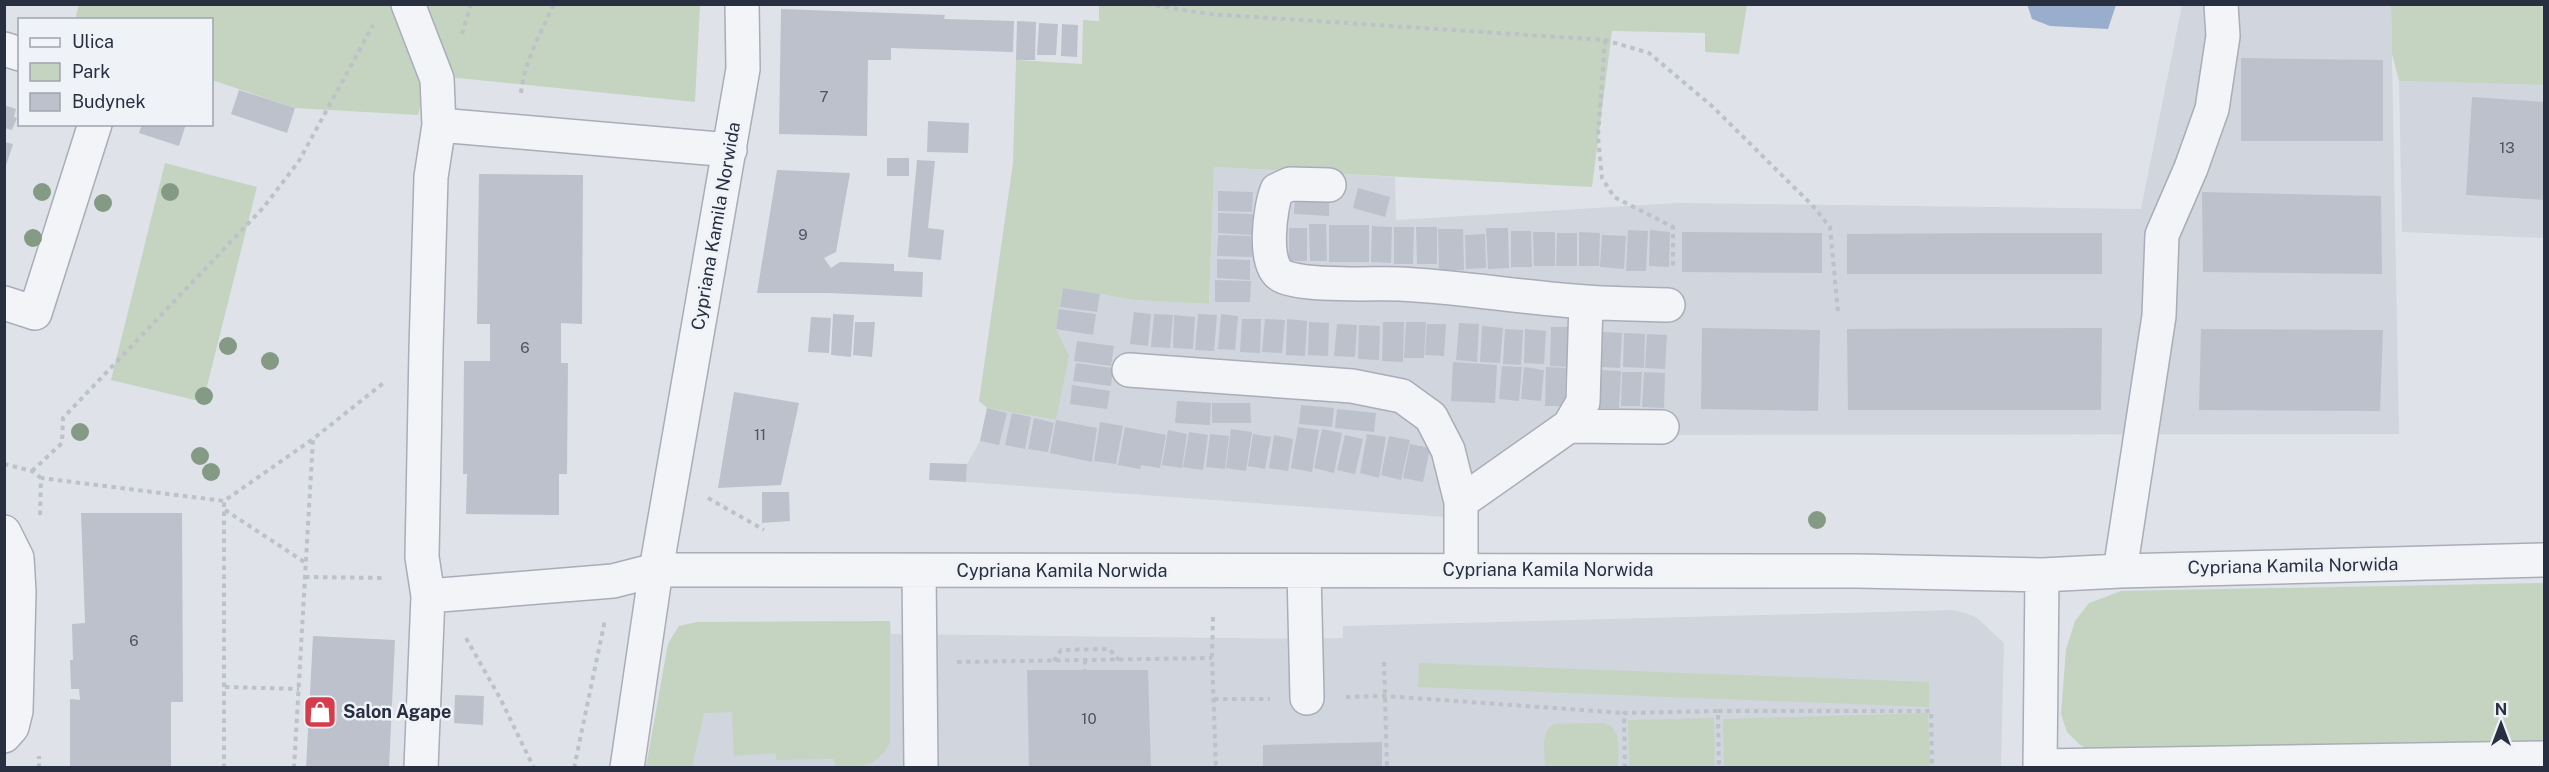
<svg xmlns="http://www.w3.org/2000/svg" width="2549" height="772" font-family="'Public Sans',sans-serif">
<style>
.built{fill:#d1d5de}
.green{fill:#c4d4c0}
.water{fill:#98aecc}
.building{fill:#bcc1cc}
.lines{fill:none;stroke-linecap:round;stroke-linejoin:round}
.minor-casing{stroke:#a8adb7;stroke-width:36}
.path{stroke:#bdc1c8;stroke-width:4;stroke-dasharray:4.5 4.5;stroke-linecap:butt}
.minor{stroke:#f2f4f7;stroke-width:33}
.tree{fill:#849a85}
.labels{text-anchor:middle;stroke-width:5;stroke-linejoin:round;paint-order:stroke}
.number-label{font-size:15px;fill:#4c5464}
.street-label{font-size:18px;fill:#272f41;stroke:#eff2f7}
.poi-label{font-size:18px;font-weight:bold;fill:#272f41;stroke:#eff2f7;text-anchor:start}
</style>
<rect width="100%" height="100%" fill="#dfe3e9"/>
<path class="built" d="M2182,5h209l8,429 -847,1 -93,83 -493,-36 1,-18 13,-23 7,-33 69,12 12,-64 -12,-27 7,-41 72,12 74,4 5,-137 181,10 1,43 281,-17 464,6z
M2399,81l145,4v153l-142,-6z
M1955,610l21,7 28,26 -3,124 -1355,1 22,-124 11,-18 19,-4 192,-1 1,13 414,5 38,-1v-12z"/>
<path class="green" d="M79,4l621,1 -5,97 -267,-27 -10,40 -123,-7 -83,-28v-60h-137z
M1099,5h648l-8,49 -34,-2v-19l-93,-2 -20,156 -378,-20 -5,137 -74,-4 -72,-12 -7,41 13,27 -13,64 -69,-12 -8,-7 34,-238 3,-103 66,4 1,-44 16,1z
M2391,5h153v80l-145,-4 -7,-27z
M165,163l92,24 -54,215 -92,-22z
M2544,583v162l-454,5 -10,-5 -13,-13 -6,-18 5,-65 9,-28 14,-18 32,-12z
M890,621v122c-14,25 -29,25 -55,24l-1,-8 -58,1v-7l-42,3 -2,-44 -28,1 -12,54h-46l22,-123 11,-18 19,-4z
M1419,663l510,19v25l-511,-20z
M1928,713l2,54h-206l-1,-48z
M1714,718l1,49h-86l-1,-47z
M1604,723c19,5 14,28 14,44h-73c0,-14 -5,-35 9,-43z"/>
<path class="water" d="M2027,4h89v1l-8,24 -58,-3 -18,-7z"/>
<path class="building" d="M781,9l164,6 -1,4 70,2 -1,31 -122,-4v12h-23l-1,76 -88,-2z
M1017,21l19,1 -1,38h-19z
M1039,23l19,1 -2,31h-19z
M1062,24l16,1 -1,32 -16,-1z
M2241,58l142,2v81h-142z
M239,90l56,18 -8,25 -56,-19z
M2472,97l72,5v98l-78,-5z
M4,105l12,4 -2,8 3,1 -5,12 -8,-2z
M928,121l41,2 -1,30 -41,-1z
M142,124h44l-7,22 -40,-13z
M4,142l9,2 -8,25h-1z
M887,158h22v18h-22z
M917,160l18,1 -7,67 16,2 -3,30 -33,-3z
M777,170l73,3 -14,79 -12,6 7,10 9,-6 54,2v7l29,1 -1,25 -94,-4h-71z
M479,174l104,1 -1,149 -21,-1v40h7l-1,111h-8v41l-93,-1 1,-40h-4l1,-113h26v-37h-13z
M1358,188l32,9 -5,20 -32,-9z
M1218,191l35,1 -1,20 -34,-1z
M2202,192l179,4 1,78 -179,-2z
M1295,193l34,2v21l-35,-2z
M1218,213l35,1 -1,21 -34,-2z
M1309,224h17l1,37h-17z
M1329,225h40v37h-40z
M1372,226l20,1 -1,36 -20,-1z
M1394,227h20l-1,37h-19z
M1416,227h21v37h-20z
M1289,228h18v33h-18z
M1486,228h22l1,40 -21,1z
M1438,229h25l1,41 -25,1z
M1628,230l20,1 -2,40h-20z
M1650,230l20,2 -1,35 -20,-1z
M1511,231h20l1,36h-21z
M1533,232h22v34h-21z
M1579,232l21,1 -1,33h-20z
M1682,232l140,1v40l-140,-1z
M1557,233h20v33h-21z
M2001,233h101v41h-255v-40z
M1485,234l1,34 -20,1 -1,-34z
M1218,235l34,1v21l-35,-1z
M1602,235l24,1 -2,33 -24,-2z
M1217,259l33,1v20l-33,-2z
M1215,280l36,1 -1,21h-35z
M1063,288l37,6 -3,18 -37,-5z
M1059,309l37,5 -3,21 -37,-6z
M1134,312l17,2 -3,32 -18,-2z
M833,314l21,1 -3,42 -20,-2z
M1154,314l19,1 -3,33 -19,-1z
M1198,314l19,1 -3,36 -19,-1z
M1221,314l17,2 -3,34 -17,-1z
M1174,315l21,2 -2,32 -20,-1z
M811,317l20,1 -2,35 -21,-1z
M1242,319h19l-1,34 -20,-1z
M1265,319l20,1 -3,33 -20,-1z
M1287,319l20,2 -2,35 -19,-1z
M855,322h20l-3,35 -19,-2z
M1309,322l20,1 -1,33 -20,-1z
M1383,322h21l-1,40 -21,-1z
M1406,322h20l-2,36h-20z
M1459,323l20,1 -2,38 -21,-2z
M1337,324l20,1 -2,32 -21,-1z
M1427,324h19l-2,32 -19,-1z
M1359,325l21,1 -1,34 -21,-1z
M1482,326l21,2 -3,35 -20,-1z
M1551,327h20l-1,40 -20,-1z
M1702,328l118,2 -2,81 -117,-2z
M2102,328l-1,82h-253l-1,-81z
M1505,329l18,1 -2,35 -18,-1z
M1525,329l21,2 -2,33 -20,-1z
M2201,329l182,1 -3,81 -181,-1z
M1603,332l19,1 -2,35 -19,-1z
M1624,333l21,1 -1,34 -21,-1z
M1647,334l20,1 -2,34 -20,-1z
M1077,341l37,5 -3,20 -37,-5z
M1453,362l44,3 -2,38 -44,-2z
M1076,363l37,5 -2,18 -38,-5z
M1502,366l20,1 -3,34 -20,-2z
M1524,367l20,3 -3,31 -20,-2z
M1546,367l20,1 -1,38h-20z
M1601,370l20,1 -2,37h-20z
M1622,372h20l-2,34h-19z
M1644,372l21,1 -1,35 -22,-1z
M1072,385l38,6 -3,18 -37,-5z
M734,392l65,11 -18,82 -63,3z
M1177,401l34,2 -1,22 -35,-2z
M1212,403h38l1,20h-39z
M1301,405l33,3 -2,19 -33,-3z
M987,408l20,5 -8,32 -19,-4z
M1337,409l39,4 -2,19 -39,-4z
M1012,413l19,4 -6,32 -20,-4z
M1034,418l20,5 -6,29 -20,-3z
M1056,420l41,8 -5,34 -42,-9z
M1100,422l23,4 -7,38 -22,-3z
M1125,427l41,8 -6,33 -19,-3 -1,4 -22,-4z
M1298,427l21,3 -7,42 -21,-4z
M1231,429l21,3 -6,39 -20,-3z
M1322,429l20,4 -8,40 -20,-5z
M1168,430l19,4 -5,34 -20,-3z
M1189,432l19,3 -5,35 -20,-3z
M1210,434l19,2 -4,33 -19,-2z
M1253,434l18,3 -6,32 -17,-3z
M1367,434l19,3 -7,41 -19,-5z
M1274,435l19,4 -5,32 -19,-3z
M1345,435l18,4 -8,35 -18,-4z
M1389,436l21,4 -9,40 -20,-5z
M1410,444l20,4 -7,34 -20,-4z
M930,463l37,1 -1,18 -37,-2z
M762,492h27l1,29 -28,2z
M81,513h101l1,189h-12v66h-101v-69l10,1 -1,-11h-8l-1,-29h3l-1,-36 13,-1z
M313,636l82,4 -6,128h-83z
M1027,670h121l3,98h-122z
M455,695l29,1 -1,29 -29,-2z
M1382,742v26h-119v-23z"/>
<g class="lines">
<g class="minor-casing">
<path id="minor" d="M408,4l29,75 2,46
M4,49l16,5
M1329,185l-39,-1 -13,6c-7,17 -15,76 5,86 22,11 90,7 118,8 62,3 124,14 186,18 27,2 54,2 82,3
M4,303l31,10 60,-189
M1129,370l223,16 50,10 29,21 17,33 13,52
M1569,426l93,1
M4,532l13,26 2,34 -3,119 -4,16 -8,9
M1461,570v-68l108,-76 14,-24 3,-100
M919,571l2,197
M1304,571l3,127
M2120,571l39,-255 3,-81 29,-67 21,-59 11,-73 -2,-32
M2042,575l78,-4 424,-11
M428,596l185,-15 43,-11 1202,1 184,4 -2,193
M2040,766l504,-8
M421,768l7,-172 -6,-39 4,-208 5,-172 8,-52 291,25
M627,768l29,-198 87,-501 -1,-65"/>
</g>
<path class="path" d="M1147,4l62,10 396,26 44,13 64,54 99,98 18,22 8,85
M462,34l9,-30
M1605,40l-7,96 4,42 12,19 59,30v39
M521,93c3,-31 20,-60 33,-89
M4,464l28,7 9,7
M32,471l30,-28 1,-25 200,-210 36,-47 74,-136
M708,498l56,32
M225,510l81,53
M40,515l1,-37 183,23 89,-62
M305,577l80,1
M1213,617l-1,41 4,110
M466,638l34,60 34,70
M1085,660v10
M1054,661l7,-11 48,-1 10,11
M957,662l255,-4
M1384,662l3,106
M225,687l74,2
M1346,697l39,-1 239,17
M1214,699h56
M1718,711h213l1,57
M39,768v-12
M224,768v-267
M294,768l19,-329 73,-58
M574,768l31,-148
M1625,768l-1,-55 94,-2 1,57"/>
<use href="#minor" class="minor"/>
</g>
<g class="tree">
<circle cx="42" cy="192" r="9"/>
<circle cx="170" cy="192" r="9"/>
<circle cx="103" cy="203" r="9"/>
<circle cx="33" cy="238" r="9"/>
<circle cx="228" cy="346" r="9"/>
<circle cx="270" cy="361" r="9"/>
<circle cx="204" cy="396" r="9"/>
<circle cx="80" cy="432" r="9"/>
<circle cx="200" cy="456" r="9"/>
<circle cx="211" cy="472" r="9"/>
<circle cx="1817" cy="520" r="9"/>
</g>
<defs>
<g id="shop-square" transform="scale(1.725)"><rect x="-9" y="-9" width="18" height="18" rx="4" fill="#d63c4c" stroke="#eff2f7"/><path d="M-5-2.5h2.3a2.7 3.5 0 0 1 5.4 0H5L5.5 6h-11ZM-1.5-2.5h3a1.5 2.3 0 0 0-3 0Z" fill="#fff"/></g>
</defs>
<g fill-rule="evenodd">
<use href="#shop-square" x="320" y="712"/>
</g>
<g class="labels">
<g class="number-label">
<text x="824" y="102">7</text>
<text x="2507" y="153">13</text>
<text x="803" y="240">9</text>
<text x="525" y="353">6</text>
<text x="760" y="440">11</text>
<text x="134" y="646">6</text>
<text x="1089" y="724">10</text>
</g>
<g class="street-label">
<text transform="translate(716 226) rotate(-80)" y="6">Cypriana Kamila Norwida</text>
<text transform="translate(2293 566) rotate(-1)" y="6">Cypriana Kamila Norwida</text>
<text x="1548" y="576">Cypriana Kamila Norwida</text>
<text x="1062" y="577">Cypriana Kamila Norwida</text>
</g>
<g class="poi-label">
<text x="343" y="718">Salon Agape</text>
</g>
</g>
<rect width="2549" height="772" fill="none" stroke="#272f41" stroke-width="12"/>
<rect x="18" y="18" width="195" height="108" fill="#eff2f7" stroke="#9fa4ae" stroke-width="1.5"/>
<rect x="30" y="38" width="30" height="9" fill="#f2f4f7" stroke="#9fa4ae" stroke-width="1.5"/>
<text x="72" y="48" font-size="18" fill="#272f41">Ulica</text>
<rect x="30" y="63" width="30" height="18" fill="#c4d4c0" stroke="#9fa4ae" stroke-width="1.5"/>
<text x="72" y="78" font-size="18" fill="#272f41">Park</text>
<rect x="30" y="93" width="30" height="18" fill="#bcc1cc" stroke="#9fa4ae" stroke-width="1.5"/>
<text x="72" y="108" font-size="18" fill="#272f41">Budynek</text>
<g transform="translate(2501 724)" stroke="#eff2f7" stroke-width="4.5" paint-order="stroke">
<path d="M0-4.5L10 22L0 15L-10 22Z" fill="#272f41"/>
<text y="-9" font-size="16" font-weight="bold" text-anchor="middle" fill="#272f41">N</text>
</g>
</svg>
